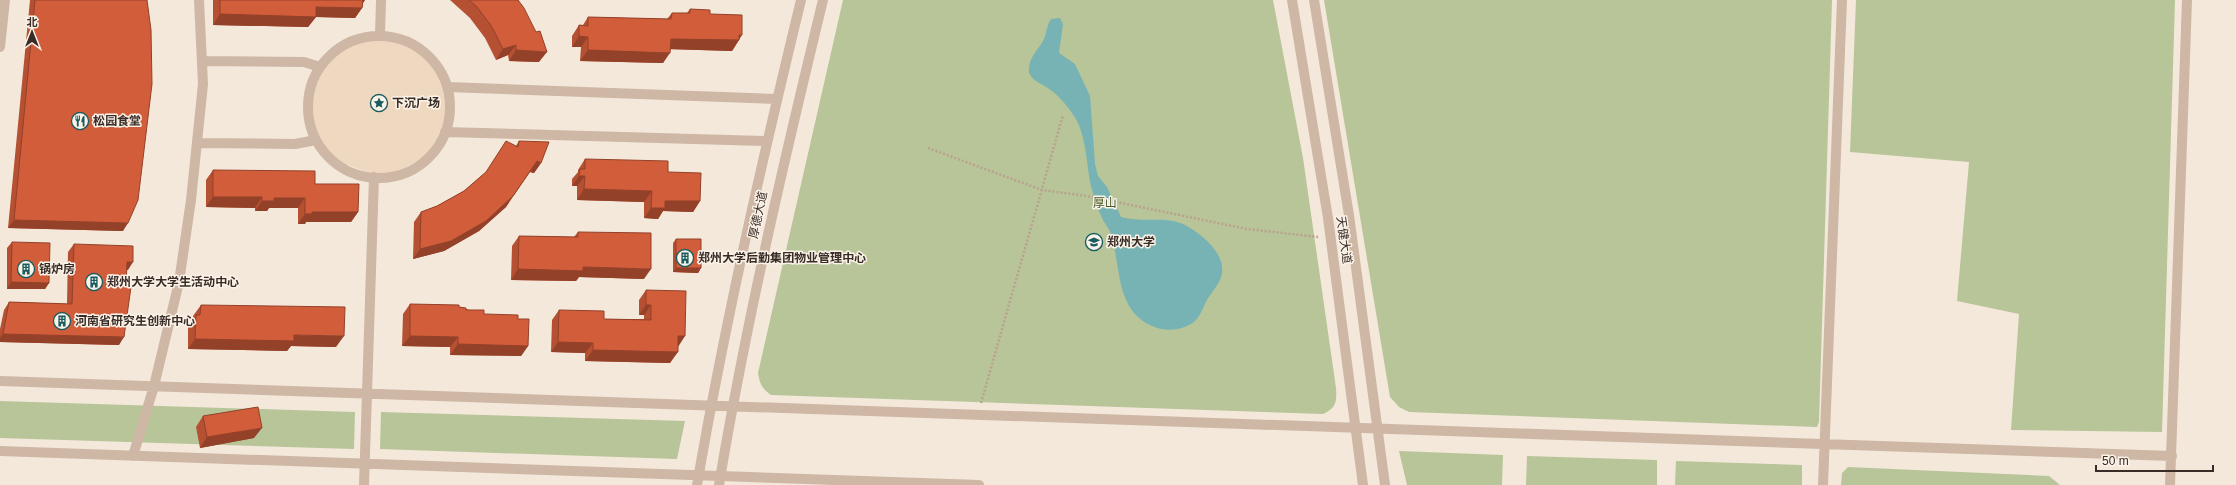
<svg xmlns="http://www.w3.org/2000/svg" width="2236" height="485" font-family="Arial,'Noto Sans SC',sans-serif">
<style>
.green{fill:#b7c599}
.plaza{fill:#eed9c0}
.water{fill:#77b3b4}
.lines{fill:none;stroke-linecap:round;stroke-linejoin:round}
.path{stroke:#baa18f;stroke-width:2.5;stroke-dasharray:2 2;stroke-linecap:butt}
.minor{stroke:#ceb7a5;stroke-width:10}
.wall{fill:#b55033}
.shaded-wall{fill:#934129}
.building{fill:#d25d3b;stroke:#934129}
.labels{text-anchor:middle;stroke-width:3;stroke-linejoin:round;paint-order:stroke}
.poi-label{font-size:12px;font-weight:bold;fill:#392c27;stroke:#fbf2e8;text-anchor:start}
.park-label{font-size:12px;fill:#495a28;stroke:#fbf2e8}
.street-label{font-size:12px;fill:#392c27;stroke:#fbf2e8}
</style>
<rect width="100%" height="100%" fill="#f4e8db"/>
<path class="green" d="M843,0h430l30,158 33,230c1,14 0,20 -13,26l-552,-19c-9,-6 -11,-11 -13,-22z
M1324,0h508l-13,422 -2,5 -408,-15 -10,-5 -9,-10z
M1856,0h319l-13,432 -151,-2 8,-116 -62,-13 12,-139 -119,-10z
M0,401l355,11 -1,37 -354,-11z
M381,412l304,9 -8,38 -297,-10z
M1399,451l104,4 -1,30h-95z
M1527,456l130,4v25h-131z
M1676,461l126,4v20h-127z
M1848,467l201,9 11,9h-219l1,-12z"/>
<path class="plaza" d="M380,34l23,4 20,11 16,18 7,15 3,16v16l-7,21 -13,18 -38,24 -24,-5 -22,-8 -19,-15 -12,-20 -5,-21 2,-21 9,-20 15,-18 21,-11z"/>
<path class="water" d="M1060,18l3,6 -4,29 16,11 15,32 5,68 3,12 9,11 14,30c20,6 45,-1 62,7 20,10 49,34 36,58 -4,7 -9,12 -12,18 -4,7 -6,15 -12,21 -11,10 -31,11 -43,5 -37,-16 -31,-60 -41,-92 -2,-6 -7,-11 -9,-16 -5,-10 -8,-21 -11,-32 -5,-22 -4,-50 -17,-70 -5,-8 -14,-19 -22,-25 -8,-7 -18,-8 -23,-18 -1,-15 7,-20 14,-32 4,-7 3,-15 8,-22z"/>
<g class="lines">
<path class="path" d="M928,148l114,42 45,6 160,33 71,8
M981,403l82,-288"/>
<path class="minor" d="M1292,0l36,218 35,267
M1314,0l35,215 36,270
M380,34l1,-34
M308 107a71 71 0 1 1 142 0a71 71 0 1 1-142 0Z
M0,47l5,-47
M202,61l102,1 16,5
M447,87l330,12
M445,132l322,9
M197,143l98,1 21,-4
M0,381l2172,75
M0,451l979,34
M133,456l21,-70 25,-104 12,-82 12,-116 -4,-84
M364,485l10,-308
M697,485c28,-163 65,-324 104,-485
M719,485c27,-163 65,-324 104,-485
M1823,485l19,-485
M2170,485l17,-485"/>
</g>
<path class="wall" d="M30,0h117l-24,231 -115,-3z
M213,0h152l-2,3 -1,5 -7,10 -39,-1 -8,10 -95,-2z
M450,0h68l21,62 -30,-1 -1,-6 -12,5 -11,-22 -15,-20z
M690,9l20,5 29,25v1l-7,11 -61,-2 -8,14 -83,-2 1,-14h-9v-11l7,-11h4l5,-8 79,2 5,-6h15z
M519,141l22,22 -7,10 -4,-1 -24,35 -27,24 -35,20 -31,8 1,-37 7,-10 16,-6 27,-15 52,-45z
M585,159l83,13 32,29 -7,11 -30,-1 -5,8 -14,-1v-16l-67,-2v-14h-5v-7l6,-7v-2z
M213,170l102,14 43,28 -7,10h-45l-1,2h-7v-16h-29l-2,3h-12v-3l-49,-1v-27z
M578,232l66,47 -65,-2 -3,4 -65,-1 1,-34 7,-10 55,1z
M676,239l25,29 -3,5 -25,-1v-29z
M12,242l37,41 -4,6h-38v-41z
M74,244l54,26h-2l-7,75 -119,-3v-13l4,-19 5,-8 58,2 1,-52z
M646,290l32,57 -8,16 -85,-2v-8l-34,-1 1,-32 7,-10 45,9h40v-4h-5v-15z
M410,304l49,3 25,7 34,5 10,27 -7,10 -71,-1v-8l-48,-1 1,-32z
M201,305l135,42 -45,-1 -4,5 -99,-2v-23l5,-7v-3z
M203,416l51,22 -54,10 -4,-21z"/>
<path class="shaded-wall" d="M362,0h3l-6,8h3l-7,10 -39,-1 -8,10 -95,-2 7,-11 96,-7z
M742,35l-10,16 -68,-2 7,-10z
M579,36l9,1 -7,10h-9z
M516,45l-8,10 -12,5 7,-11z
M516,50l31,2 -8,10 -30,-1z
M588,50l82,3 -7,10 -83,-2z
M537,161l4,2 -7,10 -4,-1z
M579,176h6l-8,10h-5z
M584,189l68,2 -8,11 -67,-2z
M513,196l-7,11 -27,24 -35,20 -31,8 7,-10z
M213,197h49l-7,11 -49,-1z
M274,198h31l-7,10h-29l-2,3h-12l7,-10z
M665,201h35l-7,11 -30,-1 -5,8 -14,-1 7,-10z
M312,212h46l-7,10h-45l-1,2h-7l7,-10z
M14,220l114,3 -5,8 -115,-3z
M127,262h6l-5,8h-7z
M583,267l68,2 -7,10 -65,-2 -3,4 -65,-1 7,-11z
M676,268h25l-3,5 -25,-1z
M11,282l38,1 -4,6h-38z
M646,305h5l-7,10h-5z
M3,334l121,3 -5,8 -119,-3v-4z
M294,335l50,1 -8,11 -45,-1 -4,5 -99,-2 7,-10z
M410,336l48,1 -8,10 -48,-1z
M678,336h7l-7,11z
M558,342l35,1 -8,10 -34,-1z
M458,344l70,2 -7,10 -71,-1z
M593,350l85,2 -8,11 -85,-2z
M262,428l-8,10 -54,10 7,-11z"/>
<path class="building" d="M35,0h112l4,30 1,54 -14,116 -10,23 -114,-3z
M220,0h143l-1,8 -46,-1v10l-96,-3z
M469,0h49l6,8 12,24 4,-1 7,21 -31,-2v-5l-13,4 -11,-22 -15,-20z
M690,9l20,1v4l32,1v20h-3v5l-68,-1 -1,14 -82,-3v-13l-9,-1v-11l9,1v-9l83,2 1,-6h18z
M506,141l12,6 1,-6 30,1 -8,21 -4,-2 -24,35 -27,25 -35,20 -31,8 1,-37 16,-6 27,-15 22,-19z
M585,159l83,2v11l33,1 -1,28h-35v7h-14l1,-17 -68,-2 1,-13h-6l1,-7h5z
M213,170l102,1v13h44l-1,28h-46v2h-7v-16h-31v3h-12v-4h-49z
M578,232l73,1v36l-68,-2v4l-65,-2 1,-33 59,1z
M676,239h25v29h-25z
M12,242l38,1 -1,40 -38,-1z
M74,244l59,2v16h-6l-1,25h5l-7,50 -121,-3 6,-32 63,2z
M646,290l40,1 -1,45h-7v16l-85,-2v-7l-35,-1 1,-32 45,1v8l47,1v-15h-5z
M410,304l49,1v2l7,1v2h18v4l34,1v4h11l-1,27 -70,-2v-7l-48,-1z
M201,305l144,2 -1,29 -50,-1v6l-99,-2 1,-24h4z
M258,407l4,21 -55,9 -4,-21z"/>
<defs>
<g id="sight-ring" transform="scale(0.9)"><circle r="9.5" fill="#fbf2e8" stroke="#185c5f" stroke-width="1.5"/><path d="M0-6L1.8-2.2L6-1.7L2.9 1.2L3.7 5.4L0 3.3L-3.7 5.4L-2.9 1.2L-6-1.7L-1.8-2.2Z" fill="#185c5f"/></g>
<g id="restaurant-ring" transform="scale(0.9)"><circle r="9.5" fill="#fbf2e8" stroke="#185c5f" stroke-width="1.5"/><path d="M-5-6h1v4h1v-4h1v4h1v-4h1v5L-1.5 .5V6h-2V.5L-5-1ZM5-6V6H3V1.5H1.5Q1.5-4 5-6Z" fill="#185c5f"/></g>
<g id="university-ring" transform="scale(0.9)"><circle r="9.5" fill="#fbf2e8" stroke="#185c5f" stroke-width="1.5"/><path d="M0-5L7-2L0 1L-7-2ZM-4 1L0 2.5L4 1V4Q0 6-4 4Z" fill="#185c5f"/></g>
<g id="building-ring" transform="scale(0.9)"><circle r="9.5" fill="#fbf2e8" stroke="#185c5f" stroke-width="1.5"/><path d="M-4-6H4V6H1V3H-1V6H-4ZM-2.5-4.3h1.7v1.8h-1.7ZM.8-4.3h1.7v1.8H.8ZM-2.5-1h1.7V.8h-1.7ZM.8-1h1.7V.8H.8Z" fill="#185c5f"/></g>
</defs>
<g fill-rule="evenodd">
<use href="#sight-ring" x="379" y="103"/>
<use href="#restaurant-ring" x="80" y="121"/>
<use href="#university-ring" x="1094" y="242"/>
<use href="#building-ring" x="685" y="258"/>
<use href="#building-ring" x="26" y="269"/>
<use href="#building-ring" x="94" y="282"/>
<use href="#building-ring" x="62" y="321"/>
</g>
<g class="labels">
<g class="poi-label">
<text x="392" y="107">下沉广场</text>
<text x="93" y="125">松园食堂</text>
<text x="1107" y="246">郑州大学</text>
<text x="698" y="262">郑州大学后勤集团物业管理中心</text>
<text x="39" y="273">锅炉房</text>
<text x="107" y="286">郑州大学大学生活动中心</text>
<text x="75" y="325">河南省研究生创新中心</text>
</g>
<g class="park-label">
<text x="1105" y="207">厚山</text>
</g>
<g class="street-label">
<text transform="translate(758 215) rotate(-78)" y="4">厚德大道</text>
<text transform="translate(1344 240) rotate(82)" y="4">天健大道</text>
</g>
</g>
<g transform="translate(32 32)" stroke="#fbf2e8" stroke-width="3" paint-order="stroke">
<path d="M0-3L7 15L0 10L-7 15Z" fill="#392c27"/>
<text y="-6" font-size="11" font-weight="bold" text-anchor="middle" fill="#392c27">北</text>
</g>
<path d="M2096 465v6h117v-6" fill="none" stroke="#392c27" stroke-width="2"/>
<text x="2102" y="465" font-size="12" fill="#392c27" stroke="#fbf2e8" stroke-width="3" paint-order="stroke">50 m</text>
</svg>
